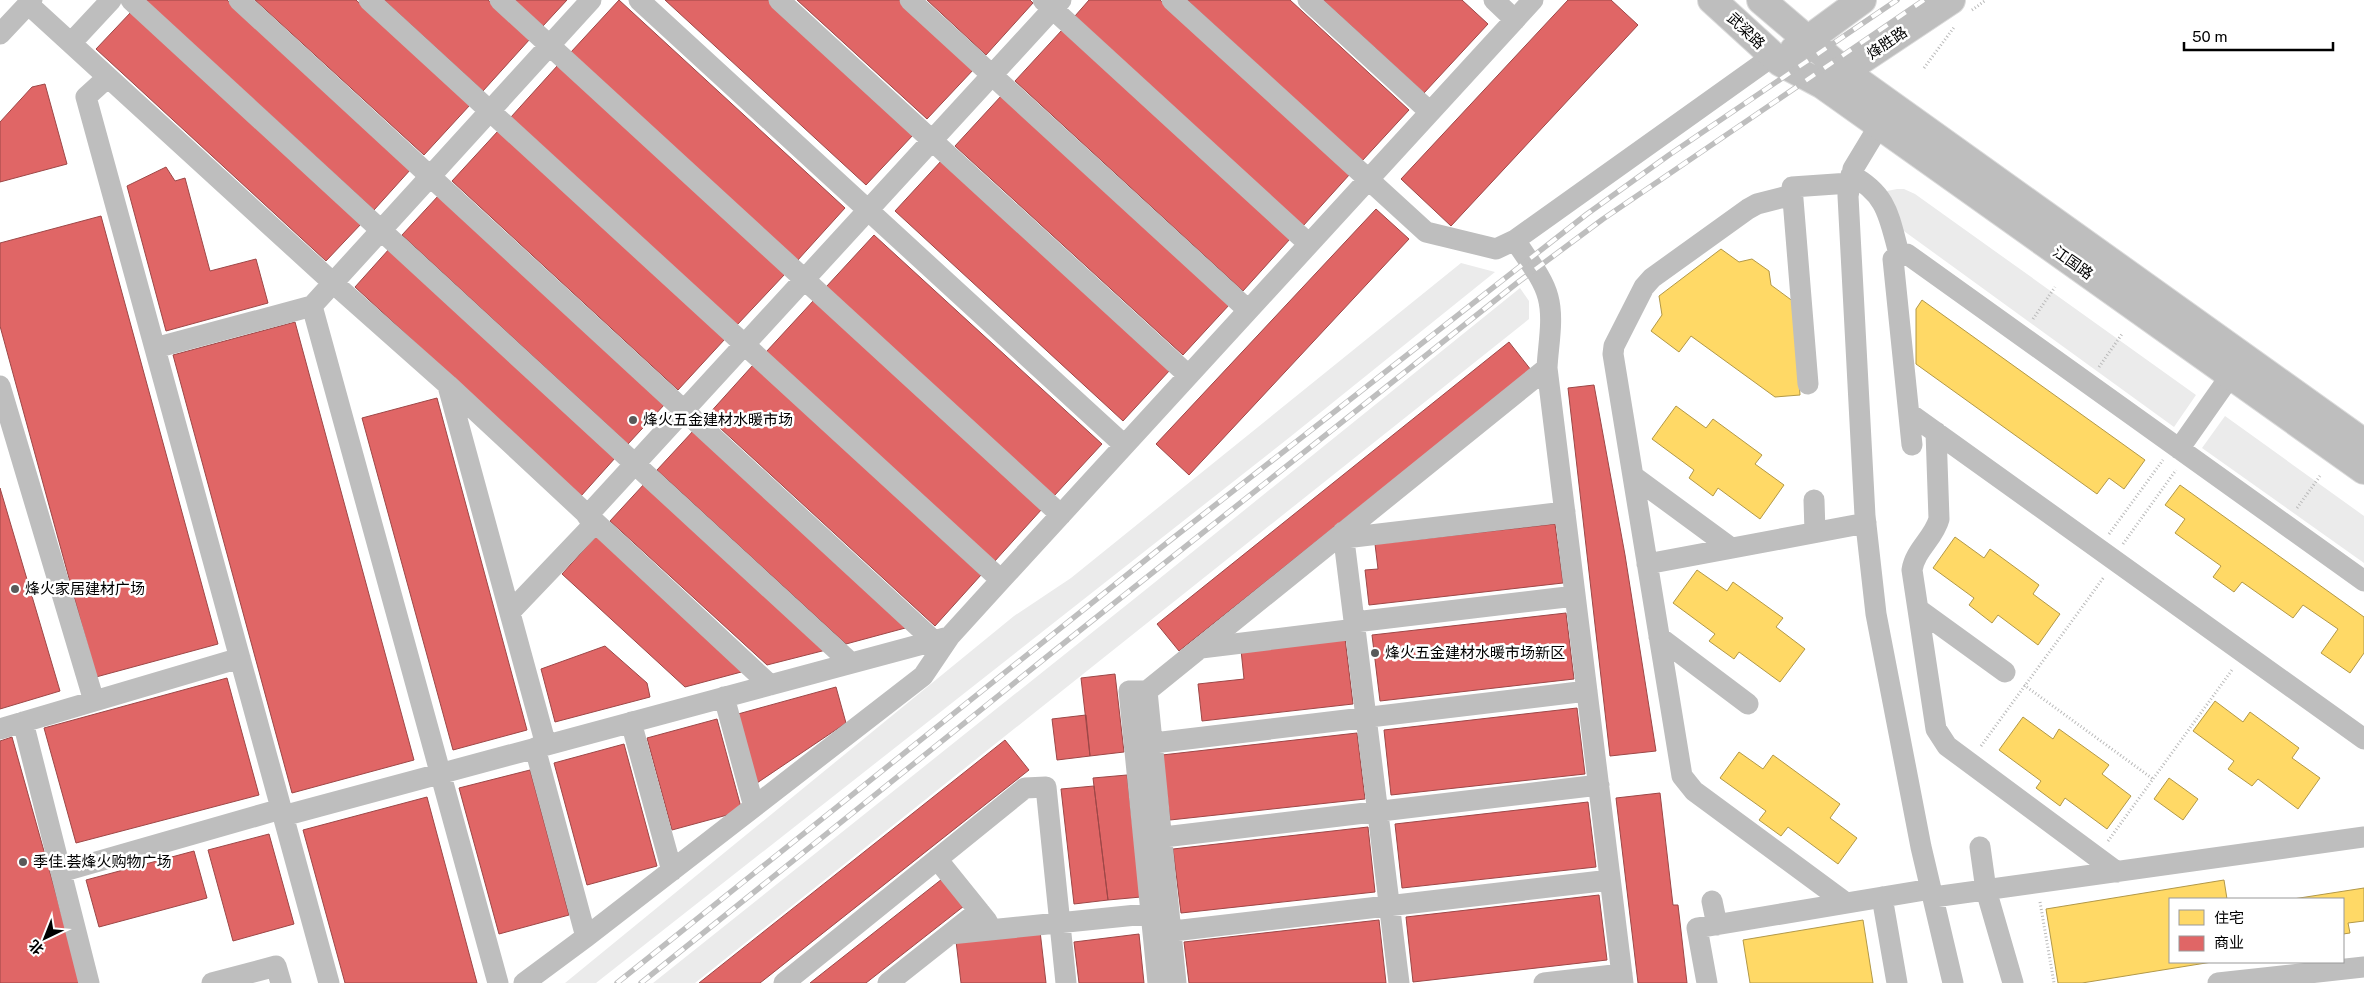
<svg xmlns="http://www.w3.org/2000/svg" width="2364" height="983" font-family="'Public Sans','Noto Sans SC',sans-serif">
<style>
.green{fill:#ebebeb}
.homes{fill:#ffd966;stroke:#b29847}
.shops{fill:#e06666;stroke:#9d4747}
.lines{fill:none;stroke-linecap:round;stroke-linejoin:round}
.major-casing{stroke:#dbdbdb;stroke-width:30}
.path{stroke:#b9b9b9;stroke-width:3;stroke-dasharray:1 2.5;stroke-linecap:butt}
.minor{stroke:#bebebe;stroke-width:21}
.major{stroke:#bebebe;stroke-width:28}
.rail-casing{stroke:#bebebe;stroke-width:5.5}
.rail{stroke:#fff;stroke-width:4;stroke-dasharray:11;stroke-linecap:butt}
.poi-dot{fill:#595959;stroke:#fff;stroke-width:2}
.labels{text-anchor:middle;stroke-width:5;stroke-linejoin:round;paint-order:stroke}
.street-label{font-size:15px;fill:#000;stroke:#fff}
.poi-label{font-size:15px;fill:#000;stroke:#fff;text-anchor:start}
</style>
<rect width="100%" height="100%" fill="#fff"/>
<path class="green" d="M1897,189h7l11,5 281,201 -22,32 -277,-201 -10,-35z
M1461,263l34,9 -205,165 -694,546h-31l449,-367 57,-38z
M1520,288l9,13v18l-834,664h-42l491,-392z
M2225,416l139,100v47l-162,-115z"/>
<path class="homes" d="M1721,249l18,13 13,-3 17,12 2,14 23,17 6,93 -25,2 -84,-61 -12,16 -28,-21 11,-16 -3,-19z
M1922,300l223,160 -21,29 -15,-11 -12,16 -181,-130v-55z
M1676,406l30,22 7,-9 49,36 -7,9 29,21 -24,34 -42,-31 -5,8 -24,-18 5,-8 -42,-31z
M2180,485l184,132v36l-14,20 -29,-20 17,-24 -35,-24 -10,13 -51,-36 -8,10 -21,-15 8,-11 -46,-33 10,-14 -20,-14z
M1955,537l29,21 6,-9 49,36 -6,9 27,20 -22,31 -40,-30 -6,8 -23,-18 5,-7 -41,-30z
M1697,570l30,21 6,-9 50,36 -7,9 29,22 -25,33 -41,-30 -5,7 -25,-18 6,-7 -42,-31z
M2215,701l28,21 7,-10 49,36 -7,10 28,20 -22,31 -40,-30 -6,7 -24,-17 6,-8 -41,-30z
M2023,717l30,22 6,-10 50,36 -7,9 29,22 -24,33 -42,-31 -5,8 -24,-18 5,-7 -42,-31z
M1739,752l24,17 10,-14 67,49 -10,14 27,20 -19,26 -50,-37 -7,9 -22,-16 7,-9 -46,-33z
M2169,778l29,21 -15,21 -29,-21z
M2224,880l3,19h-57v63h42l-130,21h-24l-12,-74z
M2364,888v33l-16,2 2,10 -7,1v-35h-50z
M1863,920l10,63h-123l-7,-43z"/>
<path class="shops" d="M145,0h82l184,169 -37,41z
M255,0h101l114,105 -46,50z
M384,0h104l42,39 -47,52z
M514,0h53l-24,26z
M619,0l226,208 -48,53 -226,-209z
M665,0h104l145,134 -48,51z
M797,0h102l75,69 -47,50z
M927,0h103l3,3 -47,52z
M1089,0h71l190,174 -47,52 -228,-210z
M1187,0h103l119,110 -47,51z
M1323,0h139l26,24 -64,69z
M1568,0h43l27,25 -187,201 -50,-47z
M132,11l230,212 -36,38 -230,-212z
M1062,30l228,209 -47,52 -228,-210z
M558,65l227,209 -48,51 -226,-208z
M45,84l22,80 -67,18v-60l32,-35z
M1002,95l228,209 -47,51 -228,-209z
M498,131l227,208 -47,51 -226,-209z
M942,160l228,210 -47,51 -228,-210z
M166,167l9,14 10,-3 25,93 46,-12 12,44 -102,28 -39,-145z
M439,195l226,209 -37,40 -226,-209z
M1376,209l33,30 -220,236 -33,-31z
M101,216l117,428 -122,33 -96,-351v-83z
M874,235l228,209 -48,52 -228,-209z
M390,248l226,209 -35,39 -226,-209z
M814,300l228,209 -48,53 -228,-210z
M295,322l119,438 -122,33 -119,-438z
M1509,342l22,28 -352,281 -22,-27z
M753,365l228,210 -46,51 -228,-210z
M1594,385l31,170 31,196 -46,5 -42,-368z
M437,398l90,332 -74,20 -91,-332z
M694,430l215,197 -63,17 -189,-174z
M645,483l181,167 -59,15 -157,-144z
M0,488l60,203 -60,18z
M1555,524l8,59 -194,22 -4,-35 13,-1 -3,-25z
M597,535l148,136 -60,16 -123,-113z
M1566,613l8,66 -194,22 -8,-66z
M1345,638l8,66 -151,17 -4,-37 46,-5 -3,-29z
M605,646l42,37 3,14 -95,25 -14,-53z
M1115,674l9,78 -34,4 -9,-78z
M227,678l32,117 -183,48 -32,-115z
M836,687l10,36 -89,60 -19,-69z
M1577,708l8,66 -194,21 -7,-65z
M1086,715l4,41 -33,4 -5,-41z
M717,719l25,92 -70,19 -25,-92z
M1357,733l8,66 -195,21 -8,-65z
M12,737l69,246h-81v-242z
M1005,740l24,30 -269,213h-61z
M624,744l33,122 -70,19 -33,-122z
M530,770l39,145 -70,19 -40,-146z
M1127,775l14,122 -33,3 -15,-122z
M1094,786l14,114 -34,4 -13,-115z
M1660,793l13,112h5l9,78h-49l-22,-185z
M427,797l50,186h-132l-42,-153z
M1588,802l8,65 -194,21 -7,-64z
M1368,827l7,65 -194,21 -8,-64z
M269,834l25,90 -61,17 -25,-91z
M194,851l13,47 -108,29 -13,-47z
M942,879l22,27 -98,77h-56z
M1599,895l8,65 -194,22 -7,-65z
M1379,920l7,63h-197l-5,-41z
M1040,931l6,52h-85l-5,-42z
M1139,934l5,49h-65l-5,-41z"/>
<g class="lines">
<g class="major-casing">
<path id="major" d="M1712,0l68,62 43,23 541,385
M1761,0l84,72 519,371
M1794,50l68,-50
M1831,80l120,-80"/>
</g>
<path class="path" d="M1972,10l14,-10
M1924,68l31,-42
M2033,319l22,-32
M2099,367l23,-33
M2297,508l23,-32
M2109,534l54,-74
M2123,544l53,-74
M2024,685l129,94
M1981,746l123,-169
M2108,841l124,-171
M2040,902l14,81"/>
<path class="minor" d="M131,0l720,663
M239,0l695,641
M369,0l632,580
M500,0l561,515
M639,0l485,445
M779,0l409,375
M910,0l338,310
M1043,0l266,244
M1172,0l254,232 70,17 19,-9 258,-184
M1308,0l122,112
M1494,0l21,20
M28,4l304,278 116,103 322,300
M0,34l32,-34
M71,43l40,-43
M108,77l-22,20 243,886
M1879,126l-26,43 -5,27 17,320 11,98 45,233 32,136
M1851,175c38,20 38,44 49,82
M1792,195l-35,9 -9,5 -96,69 -8,9 -30,59 -1,8 69,422 12,15 152,112
M1515,240c11,18 28,37 33,57 6,22 0,49 -1,71l76,615
M312,306l186,677
M155,348l157,-42 279,-306
M1808,384l-16,-197 58,-4
M0,386l94,315
M448,386l98,359
M1909,413l455,326
M1936,432l3,87c-5,19 -24,31 -27,51l24,159 11,17 170,126
M1912,445l-19,-186 14,-5 457,327
M2179,449l52,-74
M1633,476l98,72
M1814,500l1,32
M587,516l474,-516
M1343,532l56,451
M1345,538l220,-26
M1647,564l219,-41
M1918,609l87,63
M510,612l85,-89
M1355,622l220,-26
M1659,637l89,67
M1201,648l155,-19
M1147,691l400,-323
M724,697l30,110
M23,722l66,261
M631,722l41,149
M0,729l240,-71
M1137,745l450,-54
M535,748l51,189
M283,816l662,-178
M1147,839l452,-54
M1980,847l6,43 27,93
M937,859l50,62
M61,872l220,-63
M1882,897l15,86
M1934,897l430,-60
M1712,901l5,24
M1156,933l454,-53
M950,934l216,-22
M212,983l64,-17 5,17
M524,983l62,-46 337,-261 27,-40 51,-56 532,-580
M784,983l241,-195 21,-1 20,196
M888,983l91,-72
M1158,983l-29,-292h18l29,292
M1544,983l78,-9
M1707,983l-10,-55 234,-39
M2218,983l146,-16"/>
<use href="#major" class="major"/>
<g class="rail-casing">
<path id="rail" d="M617,983l551,-441 419,-328 82,-59 228,-155
M641,983l413,-332 463,-368 86,-64 321,-219"/>
</g>
<use href="#rail" class="rail"/>
</g>
<g class="poi-dot">
<circle cx="633" cy="420" r="5"/>
<circle cx="15" cy="589" r="5"/>
<circle cx="1375" cy="653" r="5"/>
<circle cx="23" cy="862" r="5"/>
</g>
<g class="labels">
<g class="street-label">
<text transform="translate(1746 31) rotate(43)" y="5">武梁路</text>
<text transform="translate(1887 43) rotate(-34)" y="5">烽胜路</text>
<text transform="translate(2073 263) rotate(35)" y="5">江国路</text>
</g>
<g class="poi-label">
<text x="643" y="425">烽火五金建材水暖市场</text>
<text x="25" y="594">烽火家居建材广场</text>
<text x="1385" y="658">烽火五金建材水暖市场新区</text>
<text x="33" y="867">季佳.荟烽火购物广场</text>
</g>
</g>
<rect x="2169" y="898" width="175" height="65" fill="#ffffff" stroke="#999999"/>
<rect x="2179" y="910" width="25" height="15" fill="#ffd966" stroke="#999999"/>
<text x="2214" y="923" font-size="15" fill="#000000">住宅</text>
<rect x="2179" y="936" width="25" height="15" fill="#e06666" stroke="#999999"/>
<text x="2214" y="948" font-size="15" fill="#000000">商业</text>
<g transform="translate(45 938) rotate(223)" stroke="#ffffff" stroke-width="4" paint-order="stroke">
<path d="M0-4L9 19L0 12L-9 19Z" fill="#000000"/>
<text y="-8" font-size="14" font-weight="bold" text-anchor="middle" fill="#000000">北</text>
</g>
<path d="M2184 42v8h149v-8" fill="none" stroke="#000000" stroke-width="2.5"/>
<text x="2192" y="42" font-size="15" fill="#000000" stroke="#ffffff" stroke-width="4" paint-order="stroke">50 m</text>
</svg>
